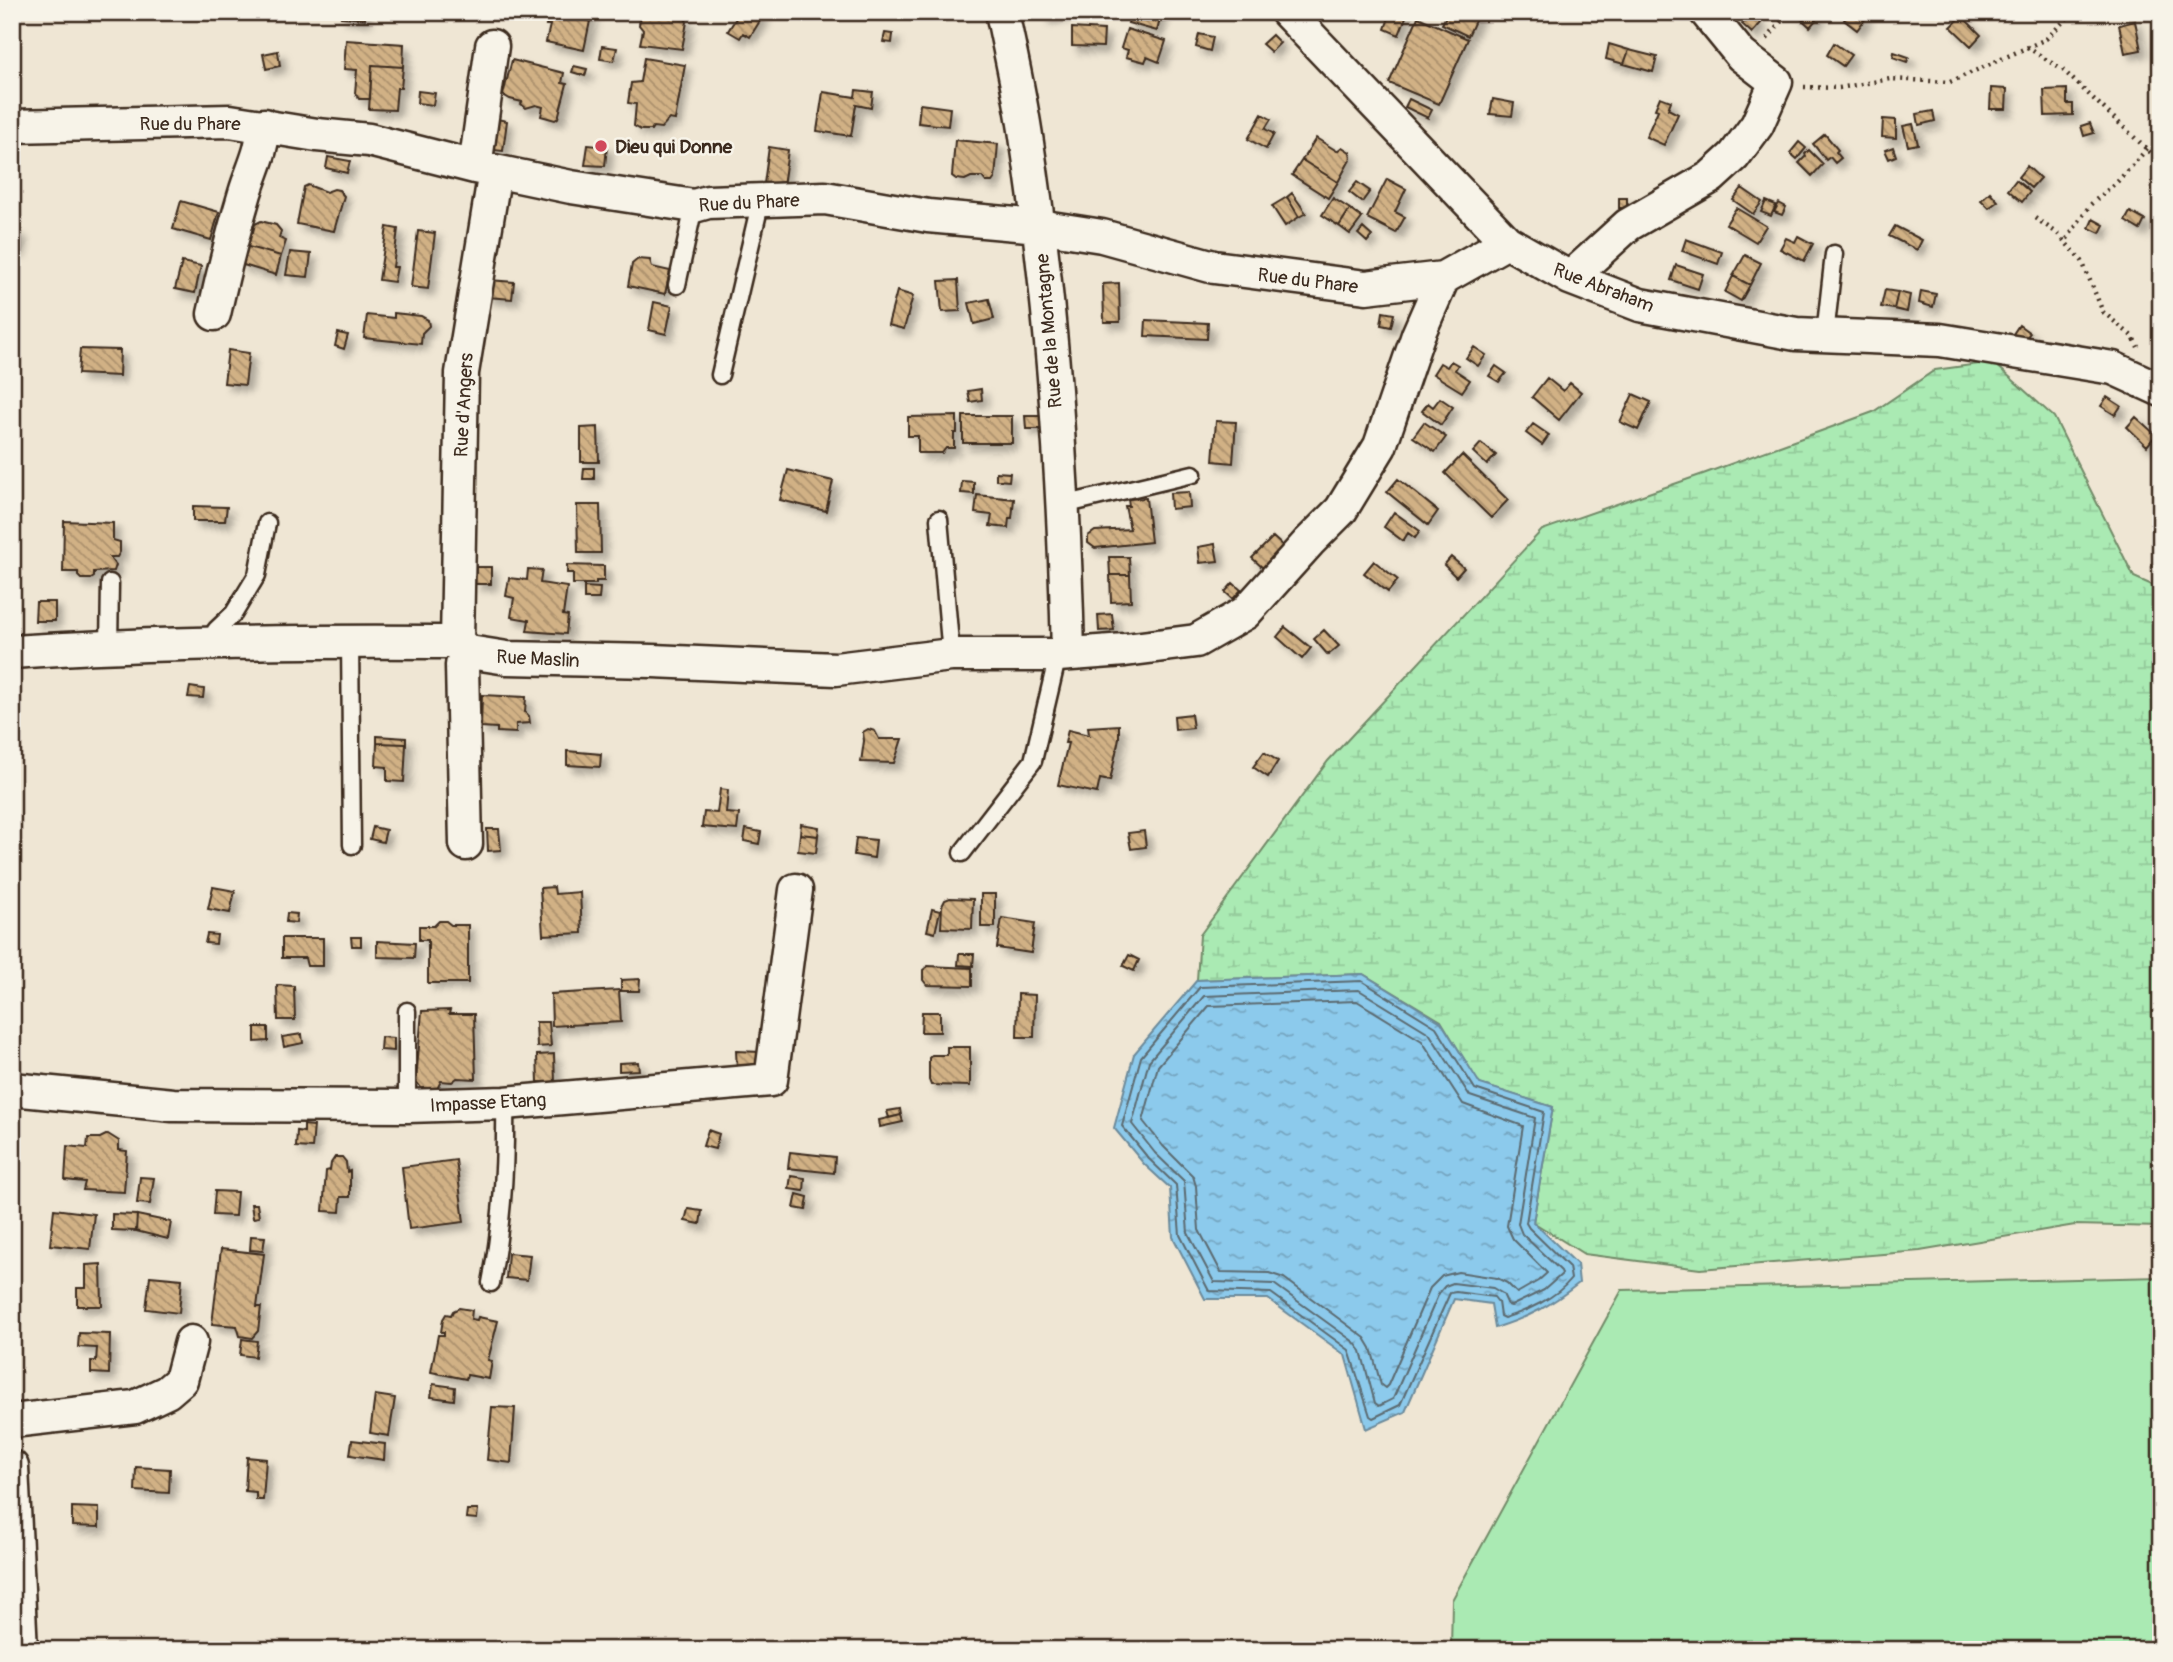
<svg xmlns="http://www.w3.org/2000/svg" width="2173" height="1662" font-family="Pangolin,sans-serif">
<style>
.green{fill:#aaeab3;stroke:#728a68;stroke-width:2}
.wetland{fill:url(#wetland-marsh);stroke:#728a68;stroke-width:2}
.water{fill:url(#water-ripples);stroke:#6c8a9a;stroke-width:2}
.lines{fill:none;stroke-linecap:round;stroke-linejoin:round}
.shore{stroke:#5b6a70;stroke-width:2}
.building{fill:url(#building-back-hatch);stroke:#3b2a1e;stroke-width:2;filter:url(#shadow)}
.service-casing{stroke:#3b2a1e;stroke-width:21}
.minor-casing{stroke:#3b2a1e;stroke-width:37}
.path{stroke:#3b2a1e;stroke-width:4.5;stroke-dasharray:2 5;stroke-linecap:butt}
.service{stroke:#f7f3e8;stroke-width:16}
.minor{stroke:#f7f3e8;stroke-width:32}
.poi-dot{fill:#d1495b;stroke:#f7f3e8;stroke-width:2.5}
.labels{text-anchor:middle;stroke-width:5;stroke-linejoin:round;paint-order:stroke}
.street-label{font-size:19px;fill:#3b2a1e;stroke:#f7f3e8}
.poi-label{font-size:19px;font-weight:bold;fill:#3b2a1e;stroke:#f7f3e8;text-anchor:start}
</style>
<defs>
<pattern id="wetland-marsh" width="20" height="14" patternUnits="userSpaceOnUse" patternTransform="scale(1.75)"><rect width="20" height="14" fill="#aaeab3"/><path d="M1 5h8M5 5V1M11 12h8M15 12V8" fill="none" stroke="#93c99a"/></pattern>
<pattern id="water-ripples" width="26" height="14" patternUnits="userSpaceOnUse" patternTransform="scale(1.75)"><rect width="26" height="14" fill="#8ccaec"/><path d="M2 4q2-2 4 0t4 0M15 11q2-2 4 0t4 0" fill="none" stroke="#74a4bf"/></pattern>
<pattern id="building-back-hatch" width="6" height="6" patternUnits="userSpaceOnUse" patternTransform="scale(1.75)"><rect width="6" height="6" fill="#d1b185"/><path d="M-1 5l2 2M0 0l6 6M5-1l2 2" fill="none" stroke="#ab906c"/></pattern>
<filter id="shadow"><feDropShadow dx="6" dy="6" stdDeviation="3.5" flood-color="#0004"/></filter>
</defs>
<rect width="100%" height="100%" fill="#efe6d4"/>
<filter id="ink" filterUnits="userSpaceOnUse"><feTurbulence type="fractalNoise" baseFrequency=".0143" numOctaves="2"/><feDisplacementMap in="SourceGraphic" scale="14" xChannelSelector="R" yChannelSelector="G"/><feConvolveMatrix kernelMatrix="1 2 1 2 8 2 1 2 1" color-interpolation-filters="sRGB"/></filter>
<g filter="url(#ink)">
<path class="green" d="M2161,1277v373h-710l1,-50 170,-310z"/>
<path class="wetland" d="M1993,362l61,55 80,160 27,12v638l-86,-2 -155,26 -220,18 -116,-15 -51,-32 20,-115 -74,-23 -38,-63 -78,-47 -166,6 3,-45 128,-174 214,-231 161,-56 170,-62 62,-42z"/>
<path class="water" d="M1363,974l78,48 39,62 73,23 -20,115 44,42 2,19c-29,23 -49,34 -84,45l-4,-24 -37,-5 -49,113 -39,17 -21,-74 -77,-56h-63l-32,-62 -3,-49 -26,-24 -30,-36 20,-74 63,-74z"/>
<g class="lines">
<path class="shore" d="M1362,981l74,46 39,62 69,23 -18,111 3,5 40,39 2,12c-15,19 -44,32 -67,39l-4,-2 -2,-14 -4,-5 -38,-5 -6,1 -50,112 -27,13 -3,-2 -21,-66 -78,-57 -62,-2 -29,-56 -4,-50 -27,-26 -27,-33 19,-69 59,-70z
M1359,990l70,43 41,63 65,22 -17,106 4,10 39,37 1,3 -18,16 -33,16 -3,-1 -5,-11 -10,-6 -40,-5 -8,3 -6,7 -46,106 -14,7 -4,-3 -14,-52 -7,-9 -80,-58 -60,-2 -26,-49 -4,-52 -29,-28 -23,-29 17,-63 55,-65z
M1357,1001l65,40 41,63 60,22 -16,100 6,13 34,34 -9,8 -21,12 -10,-10 -10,-5 -39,-6 -16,4 -12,12 -42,97 -3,3 -4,-3 -10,-37 -6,-10 -81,-60 -15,-5 -48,-1 -22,-42 -3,-44 -3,-10 -30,-30 -20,-25 15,-55 51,-60z"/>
</g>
<path class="building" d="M342,12h23v7l-24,-2z
M548,12h43l-1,9z
M651,12h20v5h13l3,5 -5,27 -42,-5 3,-14 -4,-5 1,-6 4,-4 7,1z
M740,12h16l7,4 -13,21 -7,-4 -3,5 -12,-7z
M1044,12h19l-1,3 -19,3z
M1131,12h31l-5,19 -29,-8z
M1391,12h17l-9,23 -14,-6z
M1448,12h31l-11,24 -26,-12z
M1794,12h23l3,3 -10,12z
M1850,12h8l8,6 -9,12 -13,-10z
M548,13l42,8 -6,29 -38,-8 4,-17h-4z
M1751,14l10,9 -9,10 -10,-9z
M1962,16l19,19 -10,11 -20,-19z
M1418,17l50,22 -29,65 -50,-21z
M2135,21l6,29 -16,3 -6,-28z
M1072,28l32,2 -1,17 -31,-1z
M1127,29l39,12 -7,21 -12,-5 -2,5 -19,-5 2,-7 -7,-2z
M885,33l8,1 -1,9 -9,-1z
M1199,34l14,3 -3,14 -14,-4z
M1272,35l8,8 -9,9 -9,-8z
M346,40l58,4 -1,23 -31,-2 -2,34h-11l-4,-6 2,-23 -13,-1z
M1834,43l17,12 -8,11 -16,-11z
M1609,44l20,6 -5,14 -18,-5z
M602,46l15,2 -3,13 -14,-2z
M1629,50l28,7 -4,15 -29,-8z
M278,51l2,15 -14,3 -3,-15z
M1894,52l15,5 -2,5 -14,-5z
M644,58l41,7 -10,55 -6,-1 -8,9 -8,-1 -2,3h-10l-7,-4 2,-22 -8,-1 3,-20 9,-1z
M512,60l52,13 -2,10 5,1 -9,34 -3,2 -14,-4 2,-9 -7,-2 -10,3 -5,-4 1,-2 -12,-3 -7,-4z
M372,65l31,2 -2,21h-4l-2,22 -26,-1z
M574,66l13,3 -2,7 -13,-4z
M1991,88l16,1 -1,20h-16z
M2067,89v15h6v11l-28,1 -1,-26z
M856,90l17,2 -2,16 -15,-3 -5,31 -34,-5 6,-39 32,5z
M418,91l17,2 -2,12 -16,-2z
M1660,97l11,4 -3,8 10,5 -14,31 -18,-8 12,-27 -3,-1z
M1409,99l23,11 -4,8 -23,-11z
M1493,99l21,4 -2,13 -22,-2z
M920,104l30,4 -2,18 -30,-3z
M1933,111l2,10 -16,4 -2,-11z
M1262,114l9,5 -6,10 9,5 -8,15 -18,-10z
M497,119l10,2 -4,30 -10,-1z
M1883,119l13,1v18l-14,-1z
M2090,123l4,10 -10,3 -3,-10z
M1913,124l5,20 -10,2 -5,-20z
M1825,134l13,16 -2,2 5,6 -6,5 -5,-6 -4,3 -13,-16z
M1316,138l21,13 5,-4 8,5 1,6 -13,24 -36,-22z
M955,140l43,4 -3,34 -3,4h-6l-4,-5h-11l-6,3 -9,-1 -4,-3z
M1799,142l7,6 -9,11 -7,-6z
M588,145l19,2 -2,19 -20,-1z
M769,147l19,3 -5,37 -19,-3z
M1893,147l3,9 -7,3 -4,-9z
M1809,150l14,14 -11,12 -13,-13 7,-7 -1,-2z
M328,157l22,4 -3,12 -21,-5z
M1302,160l36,22 -10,16 -36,-23z
M2027,166l13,12 -9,10 -13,-11z
M1387,179l19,10 -11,23 10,5 -9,16 -29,-15z
M2016,180l14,12 -8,10 -14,-12z
M1357,182l13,9 -8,11 -13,-10z
M308,185l18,7 8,-3 5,1 5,6 -10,35 -37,-7 7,-37z
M1742,188l20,14 -9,12 -20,-14z
M1990,192l8,9 -9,7 -8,-8z
M1292,193l14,20 -7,4 -12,-20z
M1287,197l12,20 -14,9 -13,-20z
M1333,198l17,11 -11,17 -17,-11z
M1619,198h8v10h-8z
M181,201l38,11 -8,28 -38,-11z
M1766,201l10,4 -5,11 -10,-4z
M1779,203l7,4 -4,8 -8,-3z
M1736,208l30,18 -10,16 -30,-18z
M1350,209l12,9 -12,16 -11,-8z
M2130,212l15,8 -5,10 -15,-9z
M2093,219l11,6 -4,8 -11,-5z
M261,221l15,4 5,6 -2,7 7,3 -5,15 -36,-10 5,-15 3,1 2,-8z
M1895,226l27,14 -5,10 -28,-14z
M387,227l11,2 -5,38h4l-3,15 -15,-2z
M1363,228l9,8 -5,6 -9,-8z
M12,230l6,1 3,5 -3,14 -6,-1z
M418,231l17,2 -7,56 -17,-2z
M1798,236l15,8 -9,17 -24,-12 6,-11 9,4z
M1686,239l36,13 -4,12 -36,-13z
M245,246l36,10 -5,19 -36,-11z
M290,252l21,2 -3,23 -22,-2z
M1745,255l16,8 -11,22 -17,-9z
M638,259l12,1 2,7 18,4 -5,23 -37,-8 4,-22z
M182,262l19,4 -6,27 -20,-4z
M1676,265l27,9 -5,15 -27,-9z
M1733,276l17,9 -9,16 -16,-9z
M489,280l25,2 -2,17 -25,-2z
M958,280l2,31 -18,1 -3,-31z
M1119,283l1,39h-16l-1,-38z
M1885,290l13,2 -4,17 -13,-2z
M897,291l16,5 -9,33 -16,-4z
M1921,291l15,3 -3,13 -14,-4z
M1898,292l12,3 -3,17 -13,-3z
M989,299l5,20 -20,5 -5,-21z
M654,302l18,4 -6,28 -17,-4z
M1383,312l11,2 -3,13 -10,-2z
M394,313l27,3 7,4 1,6 -7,7 -1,11 -57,-6 3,-23 27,3z
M1146,320l62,3 -1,16 -62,-3z
M2019,325l11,8 -9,11 -10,-7z
M338,333l10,2 -4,14 -9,-3z
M1474,347l12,8 -8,11 -12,-8z
M80,349l40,1 -1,26 -41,-2z
M228,350l21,3 -4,32 -21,-2z
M1451,361l7,4 -3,5 15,10 -8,12 -29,-18 7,-11 7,4z
M1496,366l10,7 -7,9 -10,-6z
M1547,378l16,13 7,-8 11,9 -22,28 -27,-23z
M981,389l1,11 -12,2 -2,-11z
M1633,394l18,8 -13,28 -18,-8z
M2107,397l14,9 -6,9 -14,-9z
M1440,398l13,9 -12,18 -19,-14 6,-8 5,4z
M957,416v17h-3v15h-8l-4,5h-24v-17h-10v-19z
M963,416h49v27h-49z
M1025,416h28v13h-27z
M2136,417l20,18 -9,11 -20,-19z
M1216,421l20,1 -3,41 -20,-2z
M1424,422l22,15 -11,15 -22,-15z
M1533,424l16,11 -7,10 -16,-12z
M598,427l1,35h-18v-34z
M1481,443l15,12 -9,10 -14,-13z
M1462,455l46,45 -17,18 -46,-45z
M584,468h10v11h-11z
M788,470l45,11 -7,30 -46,-11z
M996,472l14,1 -1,8 -13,-1z
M1398,479l40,32 -10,14 -41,-33z
M962,481l12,1v12l-13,-1z
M1189,492l1,15 -19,2 -1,-16z
M977,495l37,4 -2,19h-3l-1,10 -18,-2 2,-11 -17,-2z
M1146,498l5,44 -56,6 -7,-5v-7l7,-5 35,-2 -5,-23h4l-1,-7z
M577,505h23l1,48h-23z
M193,506l34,1 -2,14h-32z
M1394,512l26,19 -5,7 -7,-5 -5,8 -19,-14z
M64,521l49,2v17l7,2v10l-3,5h-7l6,8 -2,6 -20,1v5l-3,2h-10l-3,-3v-4h-15z
M1273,537l11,10 -20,22 -12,-11z
M1215,544l3,17 -18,2 -2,-16z
M1109,557h20l1,18h-20z
M1451,557l13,11 -8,9 -12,-12z
M1374,561l24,19 -10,12 -24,-19z
M567,565l37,1v15h-8v3h-23v-11h-6z
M476,567h15v17h-16z
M528,569l14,1 -2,13 27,4 -4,28 5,1 -2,18 -39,-3 2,-11 -18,-3 3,-19 -8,-2 3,-18 18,2z
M1110,575h20l1,26 -20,1z
M1233,583l8,7 -8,9 -8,-7z
M584,587l16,1 -1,11h-15z
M36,602h19v19h-20z
M1112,614l2,16 -15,1 -1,-16z
M1285,627l26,21 -9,11 -25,-22z
M1324,630l15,16 -11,9 -14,-16z
M190,687l14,2 -1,9 -15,-1z
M482,695l44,2 -1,15 4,4 1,7 -14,1v9l-19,-1v-4l-16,-1z
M1191,714l2,14 -18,2 -1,-14z
M1119,725v13l-9,43 -10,-2 -3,14 -39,-8 10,-42h-3l3,-13 21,5 -1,-8z
M868,729l7,2 4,8h23l-8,24 -33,-1 3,-21 -1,-9z
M377,736l29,2v6l-29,-1z
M377,743l29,1 -2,38 -17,-1v-14l-11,-1z
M567,751l34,3 -1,13 -33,-2z
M1264,752l14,9 -10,16 -15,-10z
M720,789l8,1 -2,23 13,1 -2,16 -35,-3 2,-15 13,1z
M801,824l18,3 -1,9 -18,-2z
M373,827l13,3 -3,12 -13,-3z
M487,829h12l2,21 -13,1z
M746,829l15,3 -2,12 -15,-3z
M1144,831l2,16 -15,2 -3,-16z
M800,834l18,2 -2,17 -18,-2z
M856,838l20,2 -2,18 -20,-3z
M213,887l22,4 -5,22 -22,-4z
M554,887l1,7 25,-2 2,41 -39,2 -3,-47z
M981,894h14v33h-14z
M950,898l23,1 -1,30 -31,-1 1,-22 3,-6z
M932,909l8,2 -5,22 -8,-2z
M287,913l10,1 -1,9 -10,-1z
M1002,918l33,5 -4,30 -34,-5z
M439,921h7l5,4h17v58h-40v-43h-9v-14h15z
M207,934l10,1 -1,9 -11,-1z
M351,937h10v9h-9z
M282,938h41v28h-16l-2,-8h-23z
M377,941l38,2 -1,15 -37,-1z
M959,954h15l-1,12 -15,-1z
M1129,955l10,5 -5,11 -11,-5z
M928,966l44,2v18l-45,-1 -4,-5v-10z
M640,979l-1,12h-18v-11z
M277,985l17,1 1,34h-17z
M619,990l2,32 -69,4 -1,-32z
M1018,994l17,1 -1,42h-17z
M450,1010l-1,4h25l2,65 -19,-1 -5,4 -11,-1 -4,8h-15l-6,-8 6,-70z
M922,1012h18v20h-19z
M536,1022h13l2,24 -14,1z
M255,1027h13v14l-13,1z
M302,1034l1,9 -19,4 -2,-10z
M381,1037l13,1v13l-14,-1z
M947,1047h23v39l-39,-1 -2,-5v-22l3,-3h15z
M736,1051l25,1 -2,17 -22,1z
M554,1054l1,28h-17l-1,-27z
M638,1062l1,8 -20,1v-8z
M900,1109l1,6 -12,3 -2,-7z
M901,1115l2,7 -23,5 -1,-7z
M304,1125l10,1 -2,22 -16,-1 1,-16 7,1z
M708,1130l11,4 -4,15 -12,-3z
M108,1134l11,7v9l8,1 -3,41 -41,-2 2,-8 -20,-2 2,-34 20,2 1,-10h12z
M790,1152l45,5 -1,16 -46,-5z
M335,1157h7l4,5 1,10 3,-1v26h-9l-1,15 -17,-1 3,-40 4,-1 1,-7z
M456,1160l8,62 -55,7 -7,-62z
M791,1176l14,2 -1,13 -15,-2z
M140,1177l14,1 -4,26 -13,-1z
M215,1191l22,1 -2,24 -22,-1z
M797,1194l11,3 -2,13 -12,-2z
M251,1204h6l2,13 -6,1z
M54,1209l40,5 -4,35 -40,-4z
M688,1209l14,2 -2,13 -15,-3z
M112,1214l25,1 -1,16 -24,-1z
M137,1215l34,7 -3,17 -32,-8z
M251,1236l14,1 -2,14 -13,-1z
M221,1249l43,5 -7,53h4l-3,24 -6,7 -12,-2 -3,-10 -25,-2z
M508,1253l22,2 -3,25 -21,-2z
M101,1264l1,42h-25v-18h9v-23z
M150,1276l32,3 -3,34 -33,-4z
M459,1308l13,2 -1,9 6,1 1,-3 20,4 -10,39 4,1 -3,18 -22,-4 -1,4 -35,-7 7,-37h6v-3h-3l2,-13 3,-5 5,1 2,-4z
M79,1333l31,1 -1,40 -18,-1v-12h5l1,-13 -19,-1z
M242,1339l15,2 -2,16 -15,-2z
M433,1384l22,3 -1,13 -23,-3z
M375,1395l20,3 -6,38 -19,-3z
M492,1407l23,1 -4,55 -24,-3z
M352,1440l33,4 -1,16 -34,-5z
M247,1457l19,2 -3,41h-7v-8l-11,-1z
M136,1467l34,2 -1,24 -34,-2z
M72,1507l27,1v19l-27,-1z
M467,1510h11l-1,9 -11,-1z"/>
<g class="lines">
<g class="service-casing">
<path id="service" d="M677,285l17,-79
M1825,335l9,-81
M720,375l41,-175
M1063,505l130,-31
M939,519l12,136
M350,641l2,204
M215,643l1,-13 18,-17 23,-38 10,-52
M109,646l1,-63
M962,853l71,-92 25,-106
M407,1011v95
M491,1283c11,-58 15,-120 14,-180"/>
</g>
<g class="minor-casing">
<path id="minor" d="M1002,12c9,44 19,87 25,131 26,169 37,340 41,510
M1287,12l220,230 63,36 70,27 156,29 144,6 173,28 48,22
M12,126l218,-5 87,14 52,5 106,27 96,20 123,19 14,-4 117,-4 103,18 110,10 64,10 112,31 152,20 77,-9
M475,167l17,-121
M1570,278l58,-53 83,-48 23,-21 23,-31 19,-43 -35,-27 -35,-43
M214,314c9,-41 19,-81 31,-121 8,-26 17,-40 19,-68
M457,642l5,-269 33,-202
M12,652c148,-10 296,-11 445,-10l12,10 38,6 146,3 183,8 115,-14h107l67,-5 71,-9 49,-28 64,-71 32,-32 39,-64 38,-111 25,-57 64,-36
M466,844l-4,-179 7,-13
M12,1089l161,16 234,1 98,-3 266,-23 25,-190
M12,1421l123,-14 32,-15 14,-12 10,-38
M12,1467l9,183"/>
</g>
<path class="path" d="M1767,39l22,-27
M2027,47l37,24 88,83h9
M1804,87l35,1 51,-9 60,3 96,-43 27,-27
M2035,218l22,15 25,28 21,51 30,25 5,10
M2067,239l23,-34 28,-24 29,-32"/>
<use href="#service" class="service"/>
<use href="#minor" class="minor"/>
</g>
</g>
<circle class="poi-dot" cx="601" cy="146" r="7"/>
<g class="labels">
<g class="street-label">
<text x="190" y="130">Rue du Phare</text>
<text transform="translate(749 202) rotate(-3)" y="7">Rue du Phare</text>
<text transform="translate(1308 280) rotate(7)" y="7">Rue du Phare</text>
<text transform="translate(1604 287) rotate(21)" y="7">Rue Abraham</text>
<text transform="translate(1048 331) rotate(-95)" y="7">Rue de la Montagne</text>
<text transform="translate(463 405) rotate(-87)" y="7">Rue d'Angers</text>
<text transform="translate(538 658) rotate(3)" y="7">Rue Maslin</text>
<text transform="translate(488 1102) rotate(-3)" y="7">Impasse Etang</text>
</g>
<g class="poi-label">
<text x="615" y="153">Dieu qui Donne</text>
</g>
</g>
<rect width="2173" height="1662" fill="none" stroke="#f7f3e8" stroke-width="42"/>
<rect x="21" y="21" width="2131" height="1620" fill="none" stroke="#3b2a1e" stroke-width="2.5" filter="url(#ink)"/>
</svg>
